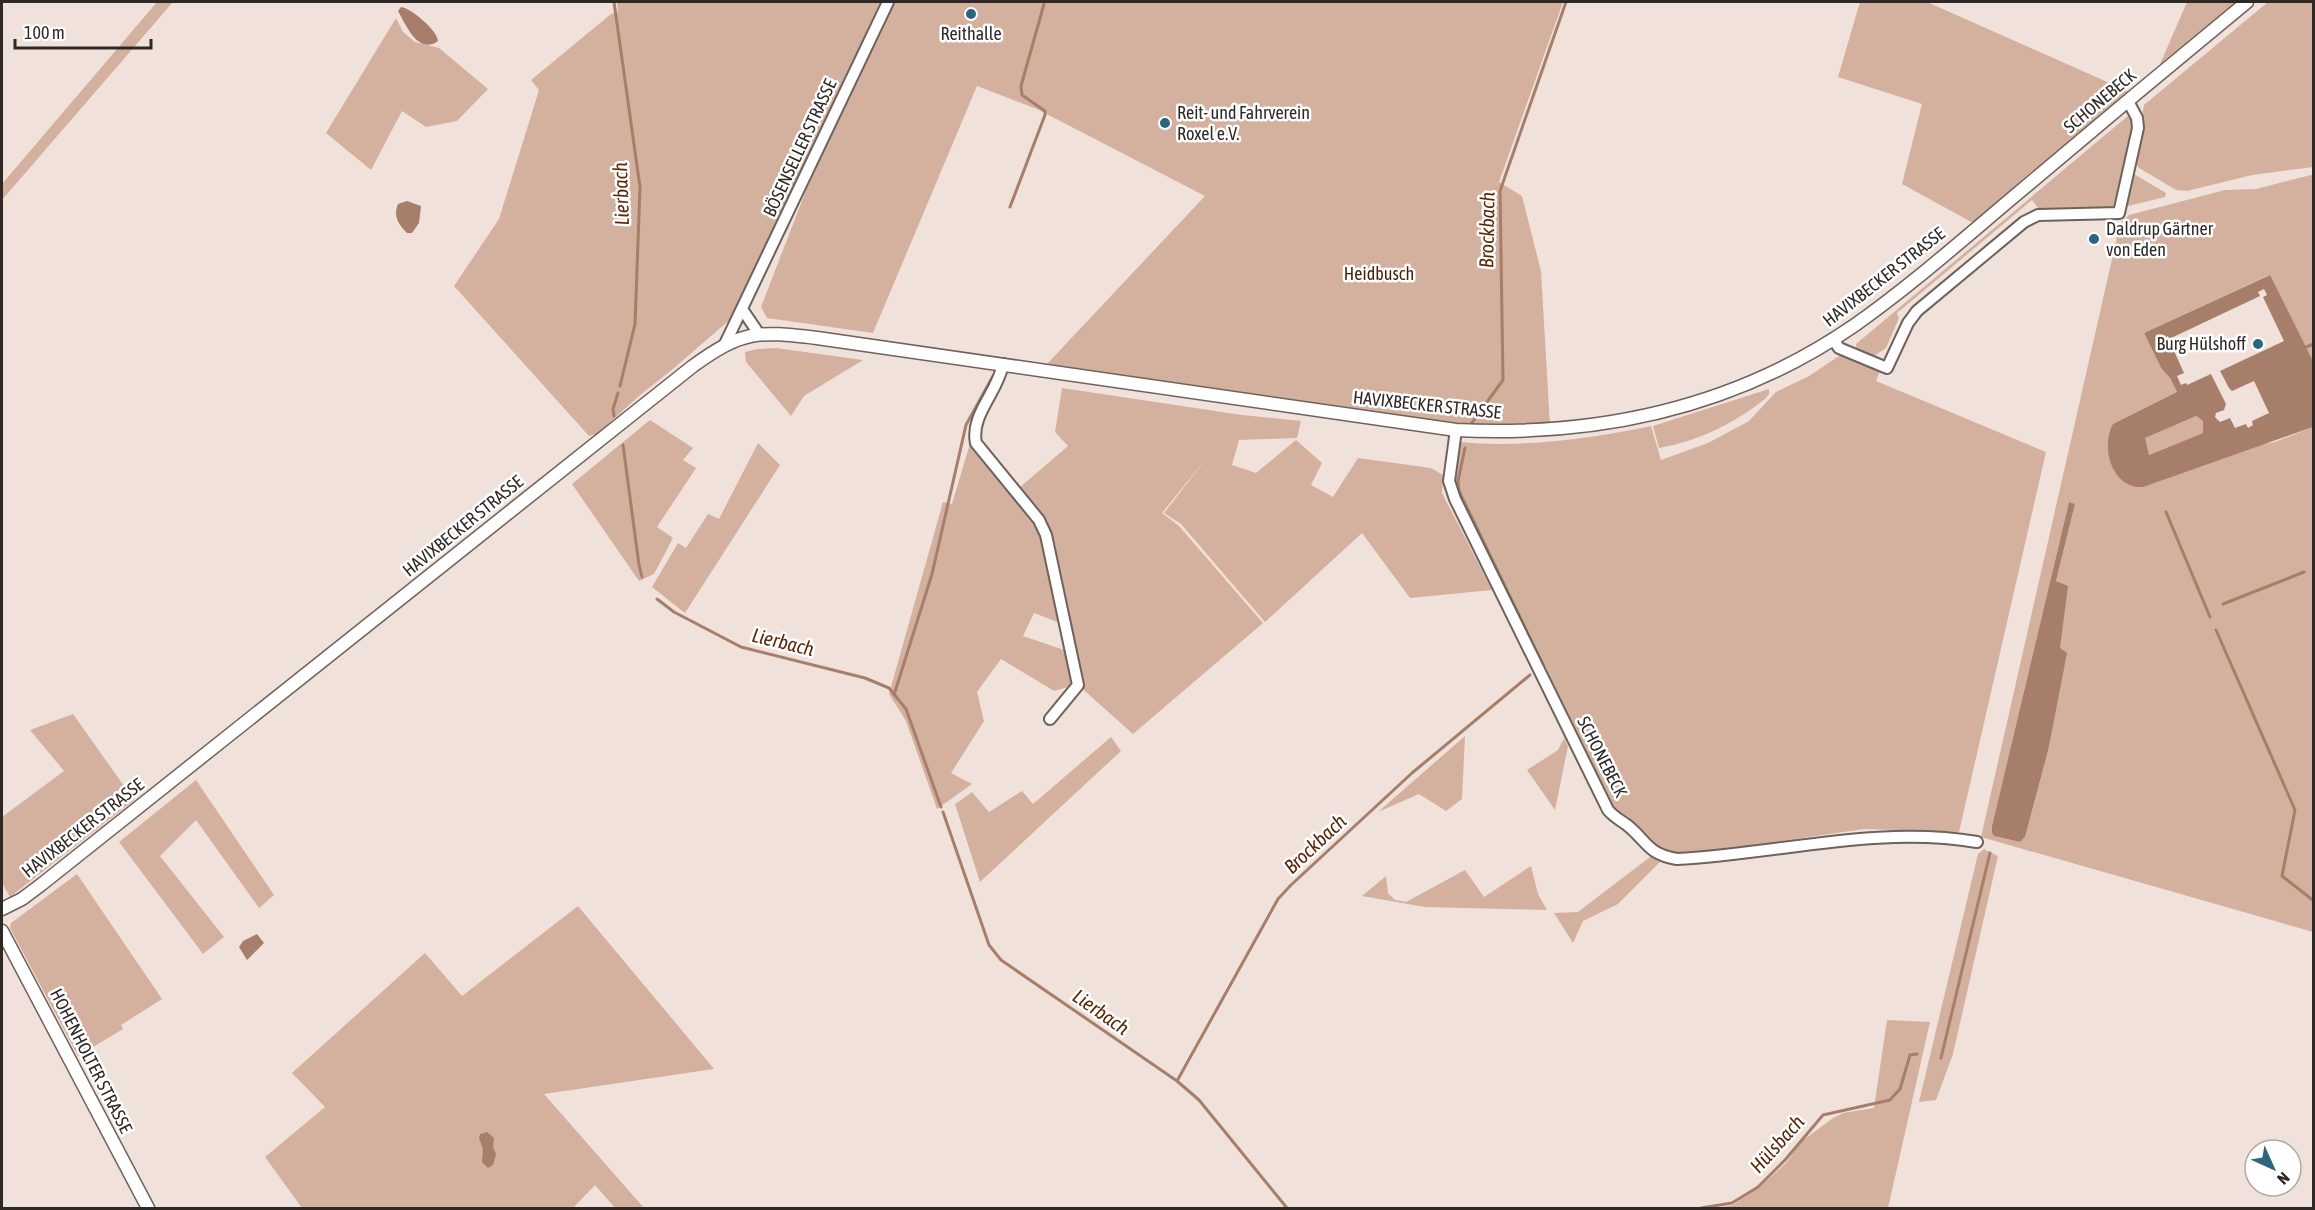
<svg xmlns="http://www.w3.org/2000/svg" width="2315" height="1210" font-family="'Asap Condensed',sans-serif">
<style>
.green{fill:#d4b09f;fill-rule:evenodd}
.water{fill:#a77e6a;fill-rule:evenodd}
.lines{fill:none;stroke-linecap:round;stroke-linejoin:round}
.stream{stroke:#a77e6a;stroke-width:3}
.minor-casing{stroke:#6e625c;stroke-width:14}
.major-casing{stroke:#6e625c;stroke-width:15}
.minor{stroke:#fff;stroke-width:10}
.major{stroke:#fff;stroke-width:12}
.poi-dot{fill:#2b667e;stroke:#fff;stroke-width:2}
.labels{text-anchor:middle;stroke-width:5;stroke-linejoin:round;paint-order:stroke}
.poi-label{font-size:18px;fill:#2e2826;stroke:#fff;text-anchor:start}
.street-label{font-size:18px;fill:#2e2826;stroke:#fff}
.park-label{font-size:18px;fill:#461e05;stroke:#fff}
.water-label{font-size:20px;font-style:italic;fill:#5b2604;stroke:#fff}
</style>
<rect width="100%" height="100%" fill="#f0e2db"/>
<path class="green" d="M157,2h16l-171,198v-16z
M617,2h263l-95,208 -52,107 -59,51 -35,28 -42,38 -8,2 -135,-150 45,-67 40,-129 -8,-10 80,-66 7,-2z
M893,2h670l-64,180 23,14 19,75 9,155h-94l-206,-29 -203,-33 158,-168 -168,-87 -60,-23 -104,247 -106,-15 -6,-11 46,-119z
M1860,2h67l205,91 -157,131 -73,-40 20,-80 -84,-27z
M2187,2h52l-82,69z
M2268,2h45v165l-61,8 -65,16 -11,-1 -37,-22 -5,-8 10,-55z
M396,18l7,14 12,10 24,6 49,41 -31,32 -31,6 -24,-16 -31,59 -45,-37z
M2129,115l5,3 -19,87 -5,3 -68,5 -10,-13 -135,113 2,5 -13,30 -13,9 -17,-6v-7z
M2134,174l32,19 -1,4 -37,9 -3,-3 5,-27z
M2311,175l2,1v185l-44,-86 -125,58 17,35 9,10 7,14 -64,32 4,50 158,-32 38,-15v505l-332,-95 139,-613 9,-9 96,-25 31,-1zM2069,502l6,2 -19,77 11,6 -19,164 -23,86 -5,5 -26,-6 -2,-3v-7z
M776,348l87,12 -59,36 -13,20 -45,-54 -1,-10 12,-3z
M1842,354l39,14 -5,13 170,71 -87,380 -95,-3 -186,27 -15,-2 -48,-40 -66,-138 -39,-72 -58,-123 7,-39c63,6 130,-3 192,-16l10,34 47,-17 41,-22 27,-29 33,-16z
M1062,388l180,27 59,6 -4,17 -58,2 -7,25 24,8 40,-33 26,23 -11,22 22,12 25,-39 73,10 12,7 -1,18 50,97 -82,8 -48,-65 -97,89 -84,-98 -17,-11 45,-58 -47,58 17,13 84,97 -130,111 -55,-49 -27,-152 -8,-15 -24,-30 49,-42 -13,-14z
M1769,389v5l-4,5c-32,25 -66,42 -106,49l-6,-22z
M2196,416l7,5v12l-54,22 -5,-17z
M650,420l43,28 -10,12 13,8 -39,59 16,11 -19,36 -15,7 -67,-97z
M972,437l62,85 8,14 18,87 -26,-10 -11,23 44,15 8,34 -21,6 -53,-32 -24,33 7,29 -33,52 21,11 -35,25 -31,-88 -17,-27 54,-192 9,2z
M758,443l22,22 -95,148 -33,-26 26,-44 8,5 22,-34 11,5z
M73,714l61,86 -124,97 -8,-14v-66l62,-46 -34,-41z
M1465,736l-3,63 -16,12 -27,-17 -41,18z
M1111,737l10,14 -141,131 -25,-78 17,-12 17,20 33,-21 11,13z
M1564,738l4,8 -13,64 -28,-40 31,-20z
M196,780l78,115 -15,13 -63,-88 -36,36 64,81 -21,17 -84,-112z
M1984,849l14,7 -45,198 -17,46 -17,2 59,-248z
M1650,857l10,5 -42,42 -35,17 -10,22 -19,-30 24,-1z
M1531,866l7,28 9,16 -122,-3 -63,-11 24,-20 2,17 7,7 11,2 59,-32 19,27z
M77,874l85,125 -41,26 2,4 -45,27 -68,-128 1,-5z
M578,906l136,163 -170,25 100,114h-29l-20,-23 -22,23h-271l-37,-51 60,-50 -33,-34 133,-120 37,43z
M1887,1020l43,2 -42,186h-170l15,-3 27,-18 26,-24 16,-22 31,-23 10,-5 31,-5z"/>
<path class="water" d="M401,7c10,1 37,24 37,34 -20,15 -33,-18 -40,-30z
M407,201l14,5 -2,17 -7,10h-5c-9,-9 -14,-17 -9,-29z
M2270,275l43,86v66l-170,60c-31,2 -43,-40 -30,-63l64,-32 -7,-14 -9,-10 -17,-35zM2264,289l3,6 -4,2 21,44 -64,30 9,17 3,3 22,-10 15,32 -17,8 1,4 -5,3 -2,-4 -11,4 -5,-10 -10,4 -5,-5 1,-4 8,-3 2,-6 -15,-30 -24,11 -1,-2 -5,2 -4,-9 7,-3 -14,-31 -5,2 -2,-5 5,-3 1,3 91,-43 -2,-4zM2196,416l7,5v12l-54,22 -4,-17z
M2069,502l6,2 -19,77 12,5 -8,62 7,5 -19,98 -23,86 -5,5 -26,-6 -2,-3v-7z
M257,934l7,9 -17,17 -8,-13 4,-6z
M487,1132l7,6 -1,9 3,7 -3,11 -5,3 -6,-6 1,-13 -4,-11 1,-4z"/>
<g class="lines">
<path class="stream" d="M614,2l26,185 -5,137 -15,62
M1010,207l35,-92v-4l-23,-16 -1,-9 23,-82
M2306,347l8,-3
M614,416l-1,-7 5,-16
M1471,424l32,-44 -3,-189 66,-189
M623,445l16,120 3,12
M1465,448l-7,33 1,10 84,174
M2166,512l44,105
M657,599l17,13 67,35 124,31 24,10 17,21 35,98
M2223,604l81,-32
M2216,630l79,180 -13,66 32,25
M894,695l38,-121 34,-149 27,-49
M943,812l46,133 12,15 176,121 22,19 88,108
M1941,1058l49,-205
M1177,1081l101,-182 13,-14 121,-112 118,-98
M1701,1208l31,-5 26,-16 27,-27 38,-45 67,-15 10,-11 10,-34 7,-1"/>
<g class="minor-casing">
<path id="minor" d="M742,309l17,25
M1833,339l6,9 48,20 21,-45 9,-12 107,-89 14,-7 81,-2 19,-85 -1,-10 -9,-17
M725,344l163,-342
M1003,364c-5,28 -33,51 -27,79l63,77 7,15 32,150 -28,34
M1456,430l-7,51 6,18 153,311c6,7 12,10 19,15 21,17 20,29 50,34 100,-5 200,-34 300,-17"/>
</g>
<g class="major-casing">
<path id="major" d="M2,909l20,-10 20,-15 651,-518c50,-36 64,-35 124,-28l639,92c143,7 280,-23 399,-105 54,-38 105,-83 156,-126 78,-66 157,-132 236,-197
M2,931l146,277"/>
</g>
<use href="#minor" class="minor"/>
<use href="#major" class="major"/>
</g>
<g class="poi-dot">
<circle cx="971" cy="14" r="6"/>
<circle cx="1165" cy="123" r="6"/>
<circle cx="2094" cy="239" r="6"/>
<circle cx="2258" cy="344" r="6"/>
</g>
<g class="labels">
<g class="poi-label">
<text x="971" y="40" text-anchor="middle">Reithalle</text>
<text x="1177" y="119">Reit- und Fahrverein<tspan x="1177" dy="21">Roxel e.V.</tspan></text>
<text x="2106" y="235">Daldrup Gärtner<tspan x="2106" dy="21">von Eden</tspan></text>
<text x="2246" y="350" text-anchor="end">Burg Hülshoff</text>
</g>
<g class="street-label">
<text transform="translate(2100 101) rotate(-40)" y="6">SCHONEBECK</text>
<text transform="translate(800 148) rotate(-65)" y="6">BÖSENSELLER STRASSE</text>
<text transform="translate(1884 277) rotate(-38)" y="6">HAVIXBECKER STRASSE</text>
<text transform="translate(1427 405) rotate(6)" y="6">HAVIXBECKER STRASSE</text>
<text transform="translate(463 526) rotate(-39)" y="6">HAVIXBECKER STRASSE</text>
<text transform="translate(1602 757) rotate(63)" y="6">SCHONEBECK</text>
<text transform="translate(83 828) rotate(-38)" y="6">HAVIXBECKER STRASSE</text>
<text transform="translate(91 1061) rotate(63)" y="6">HOHENHOLTER STRASSE</text>
</g>
<g class="park-label">
<text x="1379" y="280">Heidbusch</text>
</g>
<g class="water-label">
<text transform="translate(621 194) rotate(-92)" y="7">Lierbach</text>
<text transform="translate(1487 230) rotate(-89)" y="7">Brockbach</text>
<text transform="translate(783 642) rotate(14)" y="7">Lierbach</text>
<text transform="translate(1315 844) rotate(-43)" y="7">Brockbach</text>
<text transform="translate(1101 1012) rotate(35)" y="7">Lierbach</text>
<text transform="translate(1777 1144) rotate(-48)" y="7">Hülsbach</text>
</g>
</g>
<rect width="2315" height="1210" fill="none" stroke="#2e2826" stroke-width="6"/>
<g transform="translate(2273 1168) rotate(135)"><circle r="28" fill="#ffffff" stroke="#aba9a8" stroke-width="1.5"/>
<path d="M0-4.5L10 22L0 15L-10 22Z" fill="#2b667e"/>
<text y="-9" font-size="16" font-weight="bold" text-anchor="middle" fill="#2e2826">N</text>
</g>
<path d="M15 39v9h136v-9" fill="none" stroke="#2e2826" stroke-width="3"/>
<text x="24" y="39" font-size="18" fill="#2e2826" stroke="#ffffff" stroke-width="4.5" paint-order="stroke">100 m</text>
</svg>
